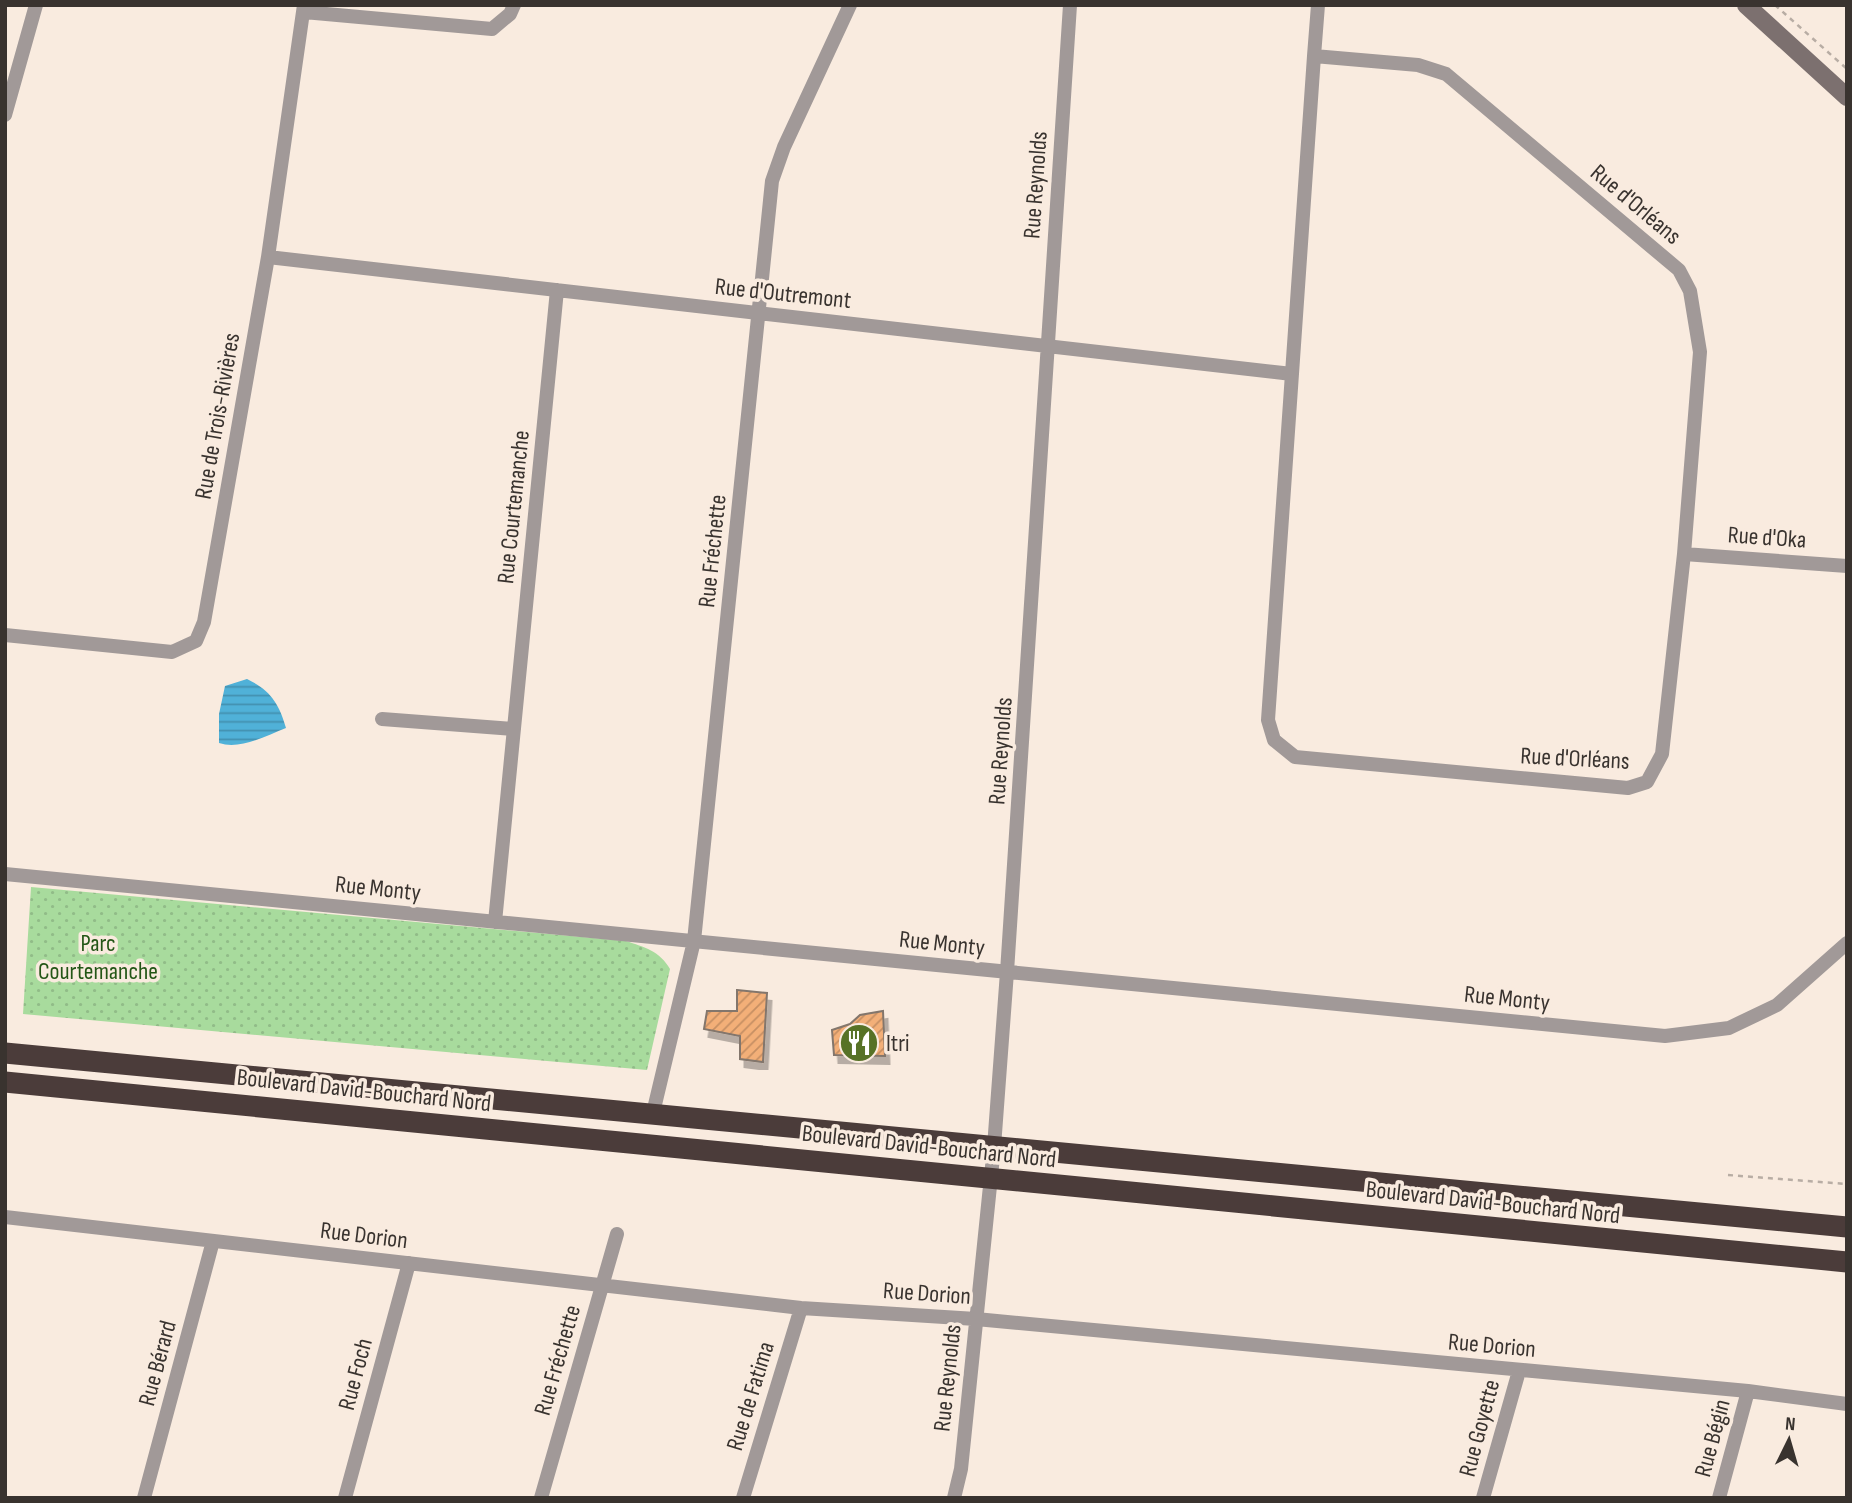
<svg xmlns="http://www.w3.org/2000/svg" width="1852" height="1503" font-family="'Sofia Sans Condensed',sans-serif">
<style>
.park{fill:url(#park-dots)}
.water{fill:url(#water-rules)}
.building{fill:url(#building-hatch);stroke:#83766c;stroke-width:2;filter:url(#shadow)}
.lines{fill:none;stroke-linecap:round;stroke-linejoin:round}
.path{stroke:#b8ada4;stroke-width:2.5;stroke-dasharray:5 5;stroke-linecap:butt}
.street{stroke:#a19998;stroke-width:14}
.secondary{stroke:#7c706f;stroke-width:18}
.highway{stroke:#4b3c3a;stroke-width:21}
.labels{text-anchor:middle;stroke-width:7;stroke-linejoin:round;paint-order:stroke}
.street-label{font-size:24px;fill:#39332f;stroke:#f9ebdf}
.park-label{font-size:24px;fill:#235616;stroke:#f9ebdf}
.poi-label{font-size:24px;fill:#39332f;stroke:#f9ebdf;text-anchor:start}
</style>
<defs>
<pattern id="park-dots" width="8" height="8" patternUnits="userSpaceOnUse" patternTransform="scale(1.75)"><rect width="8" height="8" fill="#a8db9d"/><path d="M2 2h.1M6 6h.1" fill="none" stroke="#91bc88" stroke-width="1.8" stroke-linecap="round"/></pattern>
<pattern id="water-rules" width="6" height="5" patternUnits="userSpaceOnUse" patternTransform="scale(1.75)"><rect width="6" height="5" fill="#50b1d8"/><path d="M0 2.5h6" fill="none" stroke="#4391b0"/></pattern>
<pattern id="building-hatch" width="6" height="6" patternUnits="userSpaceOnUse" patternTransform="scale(1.75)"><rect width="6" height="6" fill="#f3af78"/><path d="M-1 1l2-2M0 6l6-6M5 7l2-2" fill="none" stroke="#c68f63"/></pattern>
<filter id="shadow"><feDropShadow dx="4.5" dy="8" stdDeviation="0" flood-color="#0004"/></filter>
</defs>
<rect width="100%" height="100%" fill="#f9ebdf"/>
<path class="park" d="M31,887l595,54c18,6 34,10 44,28l-23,101 -624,-56z"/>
<path class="water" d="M247,679c23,11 32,24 39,49 -20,8 -46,22 -67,15v-29l6,-28z"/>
<path class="building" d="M737,990l30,3 -4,69 -23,-3v-23l-36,-7 3,-18h30z
M883,1011l2,45 -51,-1 -2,-25 18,-6 10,-9z"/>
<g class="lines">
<path class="path" d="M1775,5l72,64
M1728,1175l119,9"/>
<path class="street" d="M304,12l188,17 18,-15 4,-9
M1314,56l104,9 28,9 233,196 11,21 10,61 -16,202 -22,200 -15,28 -19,6 -333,-31 -21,-17 -6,-20 46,-664 4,-51
M5,115l31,-110
M268,257l1024,117
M1684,554l163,12
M5,635l167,17 24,-11 8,-19 64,-365 36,-252
M382,719l132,10
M5,874l1660,162 64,-8 48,-23 70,-62
M495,922l62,-632
M653,1113l41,-172 78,-760 12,-34 66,-142
M5,1217l796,91 175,11 772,72 99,13
M144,1498l69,-257
M345,1498l64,-235
M541,1498l76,-264
M743,1498l58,-190
M954,1498l7,-29 33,-322 13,-175 63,-967
M1483,1498l36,-127
M1719,1498l29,-107"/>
<path class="secondary" d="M1746,5l101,92"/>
<path class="highway" d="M5,1053l1842,174
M5,1082l1842,180"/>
</g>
<defs>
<g id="restaurant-disc" transform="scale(2.0125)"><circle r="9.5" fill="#577226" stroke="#f9ebdf"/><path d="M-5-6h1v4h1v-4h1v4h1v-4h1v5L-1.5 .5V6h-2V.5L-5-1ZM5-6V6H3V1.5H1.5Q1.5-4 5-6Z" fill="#fff"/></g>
</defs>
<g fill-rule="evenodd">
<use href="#restaurant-disc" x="859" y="1043"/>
</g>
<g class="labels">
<g class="street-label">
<text transform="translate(1035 185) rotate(-86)" y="8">Rue Reynolds</text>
<text transform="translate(1636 204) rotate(40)" y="8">Rue d'Orléans</text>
<text transform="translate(783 293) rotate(6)" y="8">Rue d'Outremont</text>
<text transform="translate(217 416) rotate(-80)" y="8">Rue de Trois-Rivières</text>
<text transform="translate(513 507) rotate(-84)" y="8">Rue Courtemanche</text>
<text transform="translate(1767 537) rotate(4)" y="8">Rue d'Oka</text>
<text transform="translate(712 551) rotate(-84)" y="8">Rue Fréchette</text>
<text transform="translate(1000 751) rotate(-86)" y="8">Rue Reynolds</text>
<text transform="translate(1575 758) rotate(3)" y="8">Rue d'Orléans</text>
<text transform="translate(378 888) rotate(6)" y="8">Rue Monty</text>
<text transform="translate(942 943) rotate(6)" y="8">Rue Monty</text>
<text transform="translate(1507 998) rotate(6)" y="8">Rue Monty</text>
<text transform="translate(364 1090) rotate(6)" y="8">Boulevard David-Bouchard Nord</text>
<text transform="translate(929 1146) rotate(6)" y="8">Boulevard David-Bouchard Nord</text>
<text transform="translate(1493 1202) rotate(6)" y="8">Boulevard David-Bouchard Nord</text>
<text transform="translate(364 1235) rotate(7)" y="8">Rue Dorion</text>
<text transform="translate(927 1293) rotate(4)" y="8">Rue Dorion</text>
<text transform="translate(1492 1345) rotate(5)" y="8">Rue Dorion</text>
<text transform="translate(557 1360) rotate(-74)" y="8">Rue Fréchette</text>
<text transform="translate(157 1363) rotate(-75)" y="8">Rue Bérard</text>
<text transform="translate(355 1374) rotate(-75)" y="8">Rue Foch</text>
<text transform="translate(947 1378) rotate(-84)" y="8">Rue Reynolds</text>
<text transform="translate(750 1396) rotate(-73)" y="8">Rue de Fatima</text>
<text transform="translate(1479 1428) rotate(-75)" y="8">Rue Goyette</text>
<text transform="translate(1712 1438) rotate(-75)" y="8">Rue Bégin</text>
</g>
<g class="park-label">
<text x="98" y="951">Parc<tspan x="98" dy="28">Courtemanche</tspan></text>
</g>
<g class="poi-label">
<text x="886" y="1051">Itri</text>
</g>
</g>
<rect width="1852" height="1503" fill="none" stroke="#39332f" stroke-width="14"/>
<g transform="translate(1789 1440) rotate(5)" stroke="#f9ebdf" stroke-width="5" paint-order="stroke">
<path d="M0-5L12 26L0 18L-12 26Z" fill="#39332f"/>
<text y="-10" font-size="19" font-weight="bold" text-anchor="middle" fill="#39332f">N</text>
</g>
</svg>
